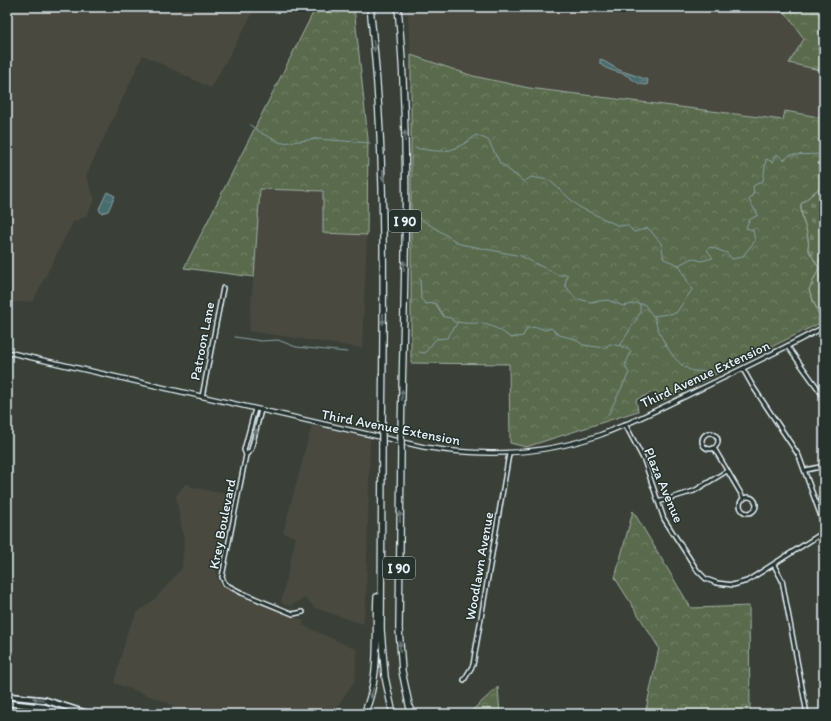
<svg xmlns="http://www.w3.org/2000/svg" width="831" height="721" font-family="Itim,sans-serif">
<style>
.built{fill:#484a40}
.forest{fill:url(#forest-crowns);stroke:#a1aea3}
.cemetery{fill:url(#cemetery-stones);stroke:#a1aea3}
.water{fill:url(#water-ripples);stroke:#89a1a5}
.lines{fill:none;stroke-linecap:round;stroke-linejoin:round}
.stream{stroke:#89a1a5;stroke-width:1}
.minor-casing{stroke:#e8f1f8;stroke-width:6}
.tertiary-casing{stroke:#e8f1f8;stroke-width:6}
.primary-casing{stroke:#e8f1f8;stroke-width:8}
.motorway-casing{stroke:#e8f1f8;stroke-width:8}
.minor{stroke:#26332d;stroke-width:3}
.tertiary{stroke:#26332d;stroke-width:3.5}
.primary{stroke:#26332d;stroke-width:4.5}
.motorway{stroke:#26332d;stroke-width:5.5}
.motorway-bridge-casing{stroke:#e8f1f8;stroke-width:8;stroke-linecap:butt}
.motorway-bridge{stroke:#26332d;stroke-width:5.5}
.oneway{fill:#6a7674}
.labels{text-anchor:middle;stroke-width:3;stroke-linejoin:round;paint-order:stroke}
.shield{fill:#26332d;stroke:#aeb8bb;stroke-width:1}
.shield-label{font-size:13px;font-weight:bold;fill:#e8f1f8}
.street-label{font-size:14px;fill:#e8f1f8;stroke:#26332d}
</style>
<defs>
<pattern id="forest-crowns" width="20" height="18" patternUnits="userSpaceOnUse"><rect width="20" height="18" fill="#5a6b4e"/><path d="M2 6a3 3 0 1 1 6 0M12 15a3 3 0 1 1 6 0" fill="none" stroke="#728168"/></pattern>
<pattern id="cemetery-stones" width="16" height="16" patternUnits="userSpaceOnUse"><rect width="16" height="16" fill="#5a6b4e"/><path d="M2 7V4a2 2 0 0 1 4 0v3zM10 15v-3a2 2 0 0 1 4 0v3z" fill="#728168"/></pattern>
<pattern id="water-ripples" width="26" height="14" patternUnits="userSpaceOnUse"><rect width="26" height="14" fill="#496c6e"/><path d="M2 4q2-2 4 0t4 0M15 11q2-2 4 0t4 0" fill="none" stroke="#638183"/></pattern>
</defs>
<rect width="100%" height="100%" fill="#3a4038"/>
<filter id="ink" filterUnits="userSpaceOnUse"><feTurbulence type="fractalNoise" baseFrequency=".025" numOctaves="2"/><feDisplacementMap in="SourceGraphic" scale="8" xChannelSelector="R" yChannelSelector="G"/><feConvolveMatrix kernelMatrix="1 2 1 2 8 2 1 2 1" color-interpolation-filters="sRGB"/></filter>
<g filter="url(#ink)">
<path class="built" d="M7,7h249l-45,81 -68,-33 -57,121 9,24 -9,16 -13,6 -40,79 -26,2z
M407,7h341l38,6 38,58v47l-39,-7 -2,9 -254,-32 -56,-12 -62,-21z
M260,189l63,2v42l44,2 -5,113 -113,-17z
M312,425l58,14 -4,160 -3,25 -48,-16 -10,-10 -16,8 -8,-3 15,-66 -13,-4z
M186,483l6,4 42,9 -18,74 1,9 4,7 83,35 -2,4 55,25 -2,30 -23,34h-151l-12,-11 -55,-20 14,-53 9,-17 19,-15 26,-30 2,-29 -8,-43z"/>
<path class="forest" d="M316,7h38l14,132 -1,96 -44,-2v-42l-63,-2 -6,88 -70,-9z
M748,7h76v64l-35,-8 15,-24 -18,-26z
M411,55l62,21 56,12 254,32 2,-9 39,7v66l-23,20c-1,16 10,30 7,45l11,19 -10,22 13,32 -161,79 -8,-9 -17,8 2,11 -112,36 -16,-4 -1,-79 -98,-1z
M633,511l58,97 58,-2 1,108h-105l14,-66 -44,-70z
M498,687l2,27h-32z"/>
<path class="cemetery" d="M824,184v137l-2,1 -13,-32 10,-22 -11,-19c3,-15 -8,-29 -7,-45z"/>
<path class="water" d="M600,59l19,11 29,10 -1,5c-10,0 -15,-7 -23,-11 -9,-3 -17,-4 -24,-10z
M107,192l8,4 -7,15 -7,2 -2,-4z"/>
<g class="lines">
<path class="stream" d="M250,125l13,9 18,9 36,-4 53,4
M415,148c29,5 37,6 61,-13l12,5 12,23 24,19 7,-5 18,3 30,27 40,19 8,-1 7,7 14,-4 13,15 3,16 15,6
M419,218l41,26 61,12 37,19h9l-2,10 10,13 15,4 18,-2 15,6 14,-3 3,1
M420,278l1,21 5,5 9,-1 9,14 7,1 3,4h3
M654,316c4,18 18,46 36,54 5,2 14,1 19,1
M235,337l26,4 17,-1 18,7 51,5
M419,352l6,1 11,-14 11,-1 11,-16c7,2 12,1 19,1 13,1 24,7 34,15l12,-2 4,-8 10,-1 8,3 6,-2 8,7 16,4 8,6 22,3 5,-4 10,2 20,-33v-9h4l9,12 23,-3 16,-23 -13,-25 13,-7 9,3 12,-3 -6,-8 3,-3 17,6 5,6 10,-2 13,-16 -2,-11 -7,-2 3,-8 9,-5 -9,-15 5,-7 -1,-7 10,-5 3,-22 7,3 4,-8 7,6 6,-5 34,-1
M608,415l21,-42 -4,-7 6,-15 -10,-5"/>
<g class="minor-casing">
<path id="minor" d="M788,347l36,50
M743,369l9,16 47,71 25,69
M202,397l21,-109
M255,409l-11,41 2,5 -24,122 3,7 17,9 51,21 10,-2
M625,424l19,36 20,59 33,51 9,9 11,4 16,2 14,-4 77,-49
M702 441a8 8 0 1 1 16 0a8 8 0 1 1-16 0Z
M714,448l30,51
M246,455l5,-5 10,-40
M806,470l18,-4
M740 505a8 8 0 1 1 16 0a8 8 0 1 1-16 0Z
M658,502l36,-11 33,-20
M774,565l8,15 25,134
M464,680l9,-15 36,-211"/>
</g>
<g class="tertiary-casing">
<path id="tertiary" d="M7,352l417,95c59,10 119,8 176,-12 32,-12 63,-28 94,-43 44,-21 87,-42 130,-65"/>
</g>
<g class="primary-casing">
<path id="primary" d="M7,696l38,4 44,14
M7,703l37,4 25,7"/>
</g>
<g class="motorway-casing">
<path id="motorway" d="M370,7c16,141 14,281 12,423
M398,7c13,142 6,285 3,427
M382,446l-1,184 4,47 8,37
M401,450l-2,179 3,42 9,43
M364,714c17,-38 11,-78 13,-117"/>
</g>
<use href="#minor" class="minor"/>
<use href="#tertiary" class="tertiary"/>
<use href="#primary" class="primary"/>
<use href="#motorway" class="motorway"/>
<g class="motorway-bridge-casing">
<path id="motorway-bridge" d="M382,446v-16
M401,450v-16"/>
</g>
<use href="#motorway-bridge" class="motorway-bridge"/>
</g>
<defs><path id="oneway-solid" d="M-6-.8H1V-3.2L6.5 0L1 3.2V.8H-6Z"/></defs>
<g class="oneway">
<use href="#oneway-solid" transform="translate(374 46) rotate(84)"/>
<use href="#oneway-solid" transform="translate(405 136) rotate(-91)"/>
<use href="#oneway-solid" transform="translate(383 175) rotate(88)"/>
<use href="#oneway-solid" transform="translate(404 266) rotate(-89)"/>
<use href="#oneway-solid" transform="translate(383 319) rotate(91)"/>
<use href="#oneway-solid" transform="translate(402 395) rotate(-89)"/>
<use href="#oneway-solid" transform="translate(255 434) rotate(-75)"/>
<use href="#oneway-solid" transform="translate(400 517) rotate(-89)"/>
<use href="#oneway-solid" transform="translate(400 647) rotate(-94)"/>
<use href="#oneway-solid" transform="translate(372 693) rotate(105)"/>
<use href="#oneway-solid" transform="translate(38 699) rotate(-171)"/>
</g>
</g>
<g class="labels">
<g class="shield">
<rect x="389" y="210" width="32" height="22" rx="3"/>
<rect x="383" y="557" width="32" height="22" rx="3"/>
</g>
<g class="shield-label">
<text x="405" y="226">I 90</text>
<text x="399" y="573">I 90</text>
</g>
<g class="street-label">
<text transform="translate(202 341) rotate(-79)" y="5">Patroon Lane</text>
<text transform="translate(705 374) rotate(-25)" y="5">Third Avenue Extension</text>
<text transform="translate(391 427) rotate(11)" y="5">Third Avenue Extension</text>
<text transform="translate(664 485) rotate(67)" y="5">Plaza Avenue</text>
<text transform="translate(222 524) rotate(-79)" y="5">Krey Boulevard</text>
<text transform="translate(479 566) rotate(-80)" y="5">Woodlawn Avenue</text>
</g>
</g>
<rect width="831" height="721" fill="none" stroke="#26332d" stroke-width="24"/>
<rect x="12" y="12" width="807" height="697" fill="none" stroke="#e8f1f8" stroke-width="1.5" filter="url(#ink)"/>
</svg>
